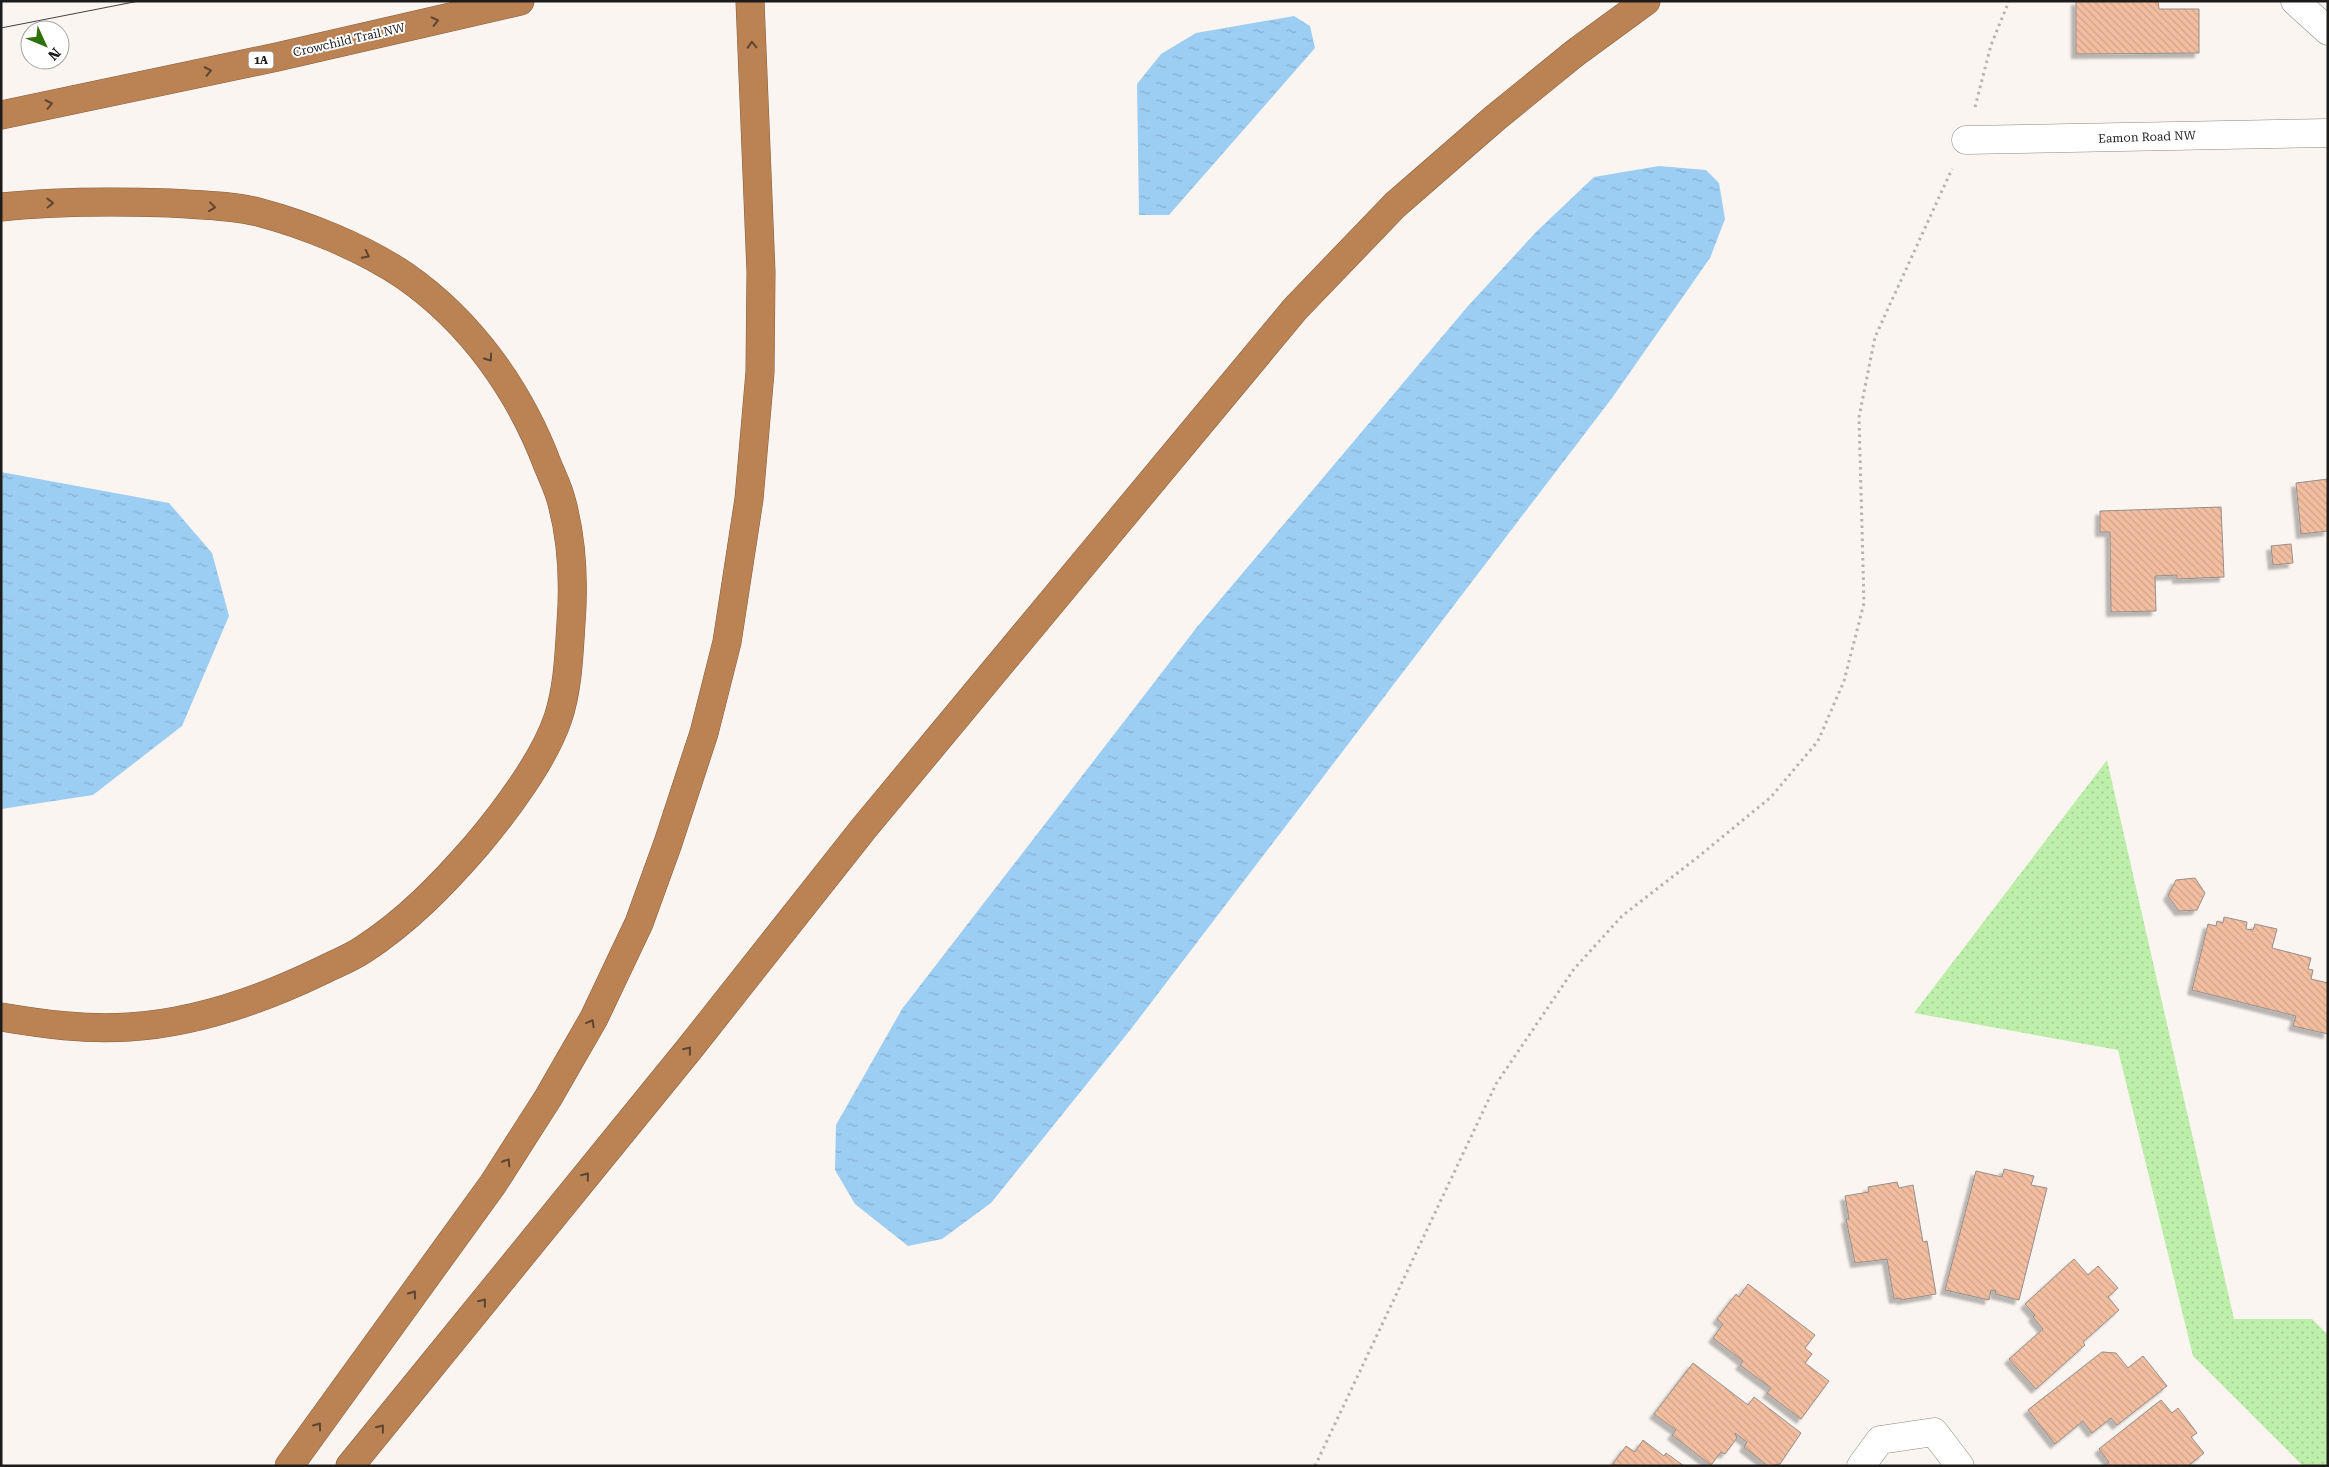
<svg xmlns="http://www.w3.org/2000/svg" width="2329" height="1467" font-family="'Roboto Serif',serif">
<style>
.park{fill:url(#park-dots)}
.water{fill:url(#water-ripples)}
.building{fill:url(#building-back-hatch);stroke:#958f8c;filter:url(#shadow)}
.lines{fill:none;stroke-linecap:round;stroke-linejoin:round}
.minor-casing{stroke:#8d8884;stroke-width:29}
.highway-casing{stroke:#845f3f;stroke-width:29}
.path{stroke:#b6b2af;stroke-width:3;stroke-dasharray:2.5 4;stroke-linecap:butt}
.minor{stroke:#fff;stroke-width:28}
.highway{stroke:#bb8353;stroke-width:28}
.tram{stroke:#43403e;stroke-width:1}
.oneway{stroke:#5d4531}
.labels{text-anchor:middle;stroke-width:4;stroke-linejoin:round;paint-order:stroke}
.shield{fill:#fff;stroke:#62605f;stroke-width:1}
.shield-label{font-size:11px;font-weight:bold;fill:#1e1c1b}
.street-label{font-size:12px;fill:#1e1c1b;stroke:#fff}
</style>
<defs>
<pattern id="park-dots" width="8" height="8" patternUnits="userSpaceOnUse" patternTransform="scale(1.25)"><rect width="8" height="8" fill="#bdefaa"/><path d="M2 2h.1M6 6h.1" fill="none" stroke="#a2cc92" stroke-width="1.8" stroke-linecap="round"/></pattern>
<pattern id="water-ripples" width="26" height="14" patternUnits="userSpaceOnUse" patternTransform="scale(1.25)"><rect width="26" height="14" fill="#9ccdf3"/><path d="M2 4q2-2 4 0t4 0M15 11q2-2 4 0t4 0" fill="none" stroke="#86afd0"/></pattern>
<pattern id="building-back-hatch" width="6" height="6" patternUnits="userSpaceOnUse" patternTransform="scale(1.25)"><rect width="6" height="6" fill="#f3bea0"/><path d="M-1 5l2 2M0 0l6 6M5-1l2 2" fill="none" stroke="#d0a389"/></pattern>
<filter id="shadow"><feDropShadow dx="-4.5" dy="4.5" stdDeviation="1" flood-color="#0004"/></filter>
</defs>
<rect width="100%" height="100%" fill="#fbf5f1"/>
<path class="park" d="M2107,760l127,559h78l16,16v131h-25l-110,-110 -75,-306 -204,-37z"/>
<path class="water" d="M1294,16l16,10 5,22 -146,167h-30l-2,-131 24,-30 35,-21z
M1659,166l47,4 13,13 6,36 -15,39 -98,140 -481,631 -140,174 -49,36 -34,7 -53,-42 -20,-34 1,-45 66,-116 295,-382 271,-321 68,-74 58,-55z
M1,472l168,31 43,50 17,63 -47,110 -89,69 -92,14z"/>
<path class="building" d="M2076,1h82l1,8h40v44l-123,1z
M2328,479v52l-27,3 -5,-51z
M2221,507l3,70 -47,2v-4l-22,1 1,35 -45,1 -1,-80h-10v-21z
M2291,544l2,19 -20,2 -2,-19z
M2195,878l10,15 -8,17 -18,1 -11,-15 8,-16z
M2224,917l23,5 -1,7 7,1 2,-6 22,5 -5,19 39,10 -3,11 5,1 -2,9 17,4v51l-35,-8 3,-10 -104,-26 16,-66 8,2 1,-5 6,2z
M2004,1169l30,7 -3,9 16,3 -28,112 -24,-6 1,-3 -5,-1 -2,10 -44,-10 31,-119 26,6z
M1897,1182l2,6 14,-3 10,57 4,-1 9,53 -35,6v-2l-7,1 -7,-40 -32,4 -9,-44h3l-4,-23 24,-4 -1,-5z
M2074,1259l14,16 10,-9 20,22 -10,9 11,13 -36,32 2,3 -49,44 -27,-30 34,-30 -10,-12 2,-2 -10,-11z
M1748,1284l67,51 -10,13 7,6 -7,9 24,18 -28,38 -34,-26 4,-5 -31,-23 3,-4 -30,-23 10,-14 -6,-5 19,-25 3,3z
M2102,1352l14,1 12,15 15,-12 24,30 -50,39 -6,-7 -19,15 -9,-12 -28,23 -27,-34z
M1693,1363l55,42 6,-8 47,36 -21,31 -12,2 -24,-19 3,-5 -12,-9 2,5 -12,16 -4,-2 -10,13 -39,-30 4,-5 -22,-16z
M2161,1400l11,13 6,-5 19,25 -6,4 13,16 -16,13h-84l5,-4 -10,-13z
M1643,1440l21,16 2,-3 18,13 -72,-1 14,-19 9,6z"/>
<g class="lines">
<g class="minor-casing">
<path id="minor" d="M2295,1l33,30
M1966,140l362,-7
M1861,1466l19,-26 54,-8 26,34"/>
</g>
<g class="highway-casing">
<path id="highway" d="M1,115l276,-58 243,-56
M1,207c56,-6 112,-6 169,-4 28,2 60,2 88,9 49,13 104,35 147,64 66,46 115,115 143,190 5,12 11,24 14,37 10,38 12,81 9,120 -2,31 -3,65 -13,95 -14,42 -54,95 -82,128 -34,39 -69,75 -112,103 -13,9 -29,15 -43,22 -58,28 -127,52 -192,56 -43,3 -86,-3 -128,-10
M289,1466l204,-282 55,-86 46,-80 45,-95 29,-80 36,-110 23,-91 22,-143 11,-127 1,-100 -11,-271
M350,1466l340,-418 174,-220 431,-519 100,-104 100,-87 80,-65 71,-52"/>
</g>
<path class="path" d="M1975,107l16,-62 18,-44
M1315,1466l181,-382 78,-115 48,-53 76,-59 73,-60 47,-56 26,-60 20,-78 -5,-186 16,-80 77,-168"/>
<use href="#minor" class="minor"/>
<use href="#highway" class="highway"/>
<path class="tram" d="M1,28l138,-27"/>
</g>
<defs><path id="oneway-chevron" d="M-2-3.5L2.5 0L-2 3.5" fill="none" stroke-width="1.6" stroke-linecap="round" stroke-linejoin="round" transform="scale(1.25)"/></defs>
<g class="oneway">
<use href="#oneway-chevron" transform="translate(435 21) rotate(-13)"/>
<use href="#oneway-chevron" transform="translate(752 45) rotate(-92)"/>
<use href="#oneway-chevron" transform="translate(208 71) rotate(-12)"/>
<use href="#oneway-chevron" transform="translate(49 104) rotate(-12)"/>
<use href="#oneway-chevron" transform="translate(50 203) rotate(-1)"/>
<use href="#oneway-chevron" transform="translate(212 207) rotate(7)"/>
<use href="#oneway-chevron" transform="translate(366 255) rotate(27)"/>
<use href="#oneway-chevron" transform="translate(489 358) rotate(55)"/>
<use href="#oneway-chevron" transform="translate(591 1023) rotate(-61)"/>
<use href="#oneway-chevron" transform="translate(688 1050) rotate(-51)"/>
<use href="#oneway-chevron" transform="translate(507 1162) rotate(-57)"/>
<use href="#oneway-chevron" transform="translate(586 1176) rotate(-51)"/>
<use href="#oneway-chevron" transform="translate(413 1294) rotate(-54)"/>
<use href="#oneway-chevron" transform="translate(483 1302) rotate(-51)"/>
<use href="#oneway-chevron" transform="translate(318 1426) rotate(-54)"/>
<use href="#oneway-chevron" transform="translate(381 1428) rotate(-51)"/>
</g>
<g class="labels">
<rect class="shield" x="248.5" y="51.5" width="25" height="17" rx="4"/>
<g class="shield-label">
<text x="261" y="64">1A</text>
</g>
<g class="street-label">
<text transform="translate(349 40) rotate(-13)" y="4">Crowchild Trail NW</text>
<text transform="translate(2147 137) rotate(-2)" y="4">Eamon Road NW</text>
</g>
</g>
<rect width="2329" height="1467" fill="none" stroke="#1e1c1b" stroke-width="5"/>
<g transform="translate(45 45) rotate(134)"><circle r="24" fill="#ffffff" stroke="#a5a4a4"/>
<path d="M0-4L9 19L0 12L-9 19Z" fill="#2f7009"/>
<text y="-8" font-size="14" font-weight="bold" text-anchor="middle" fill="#1e1c1b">N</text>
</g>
</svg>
